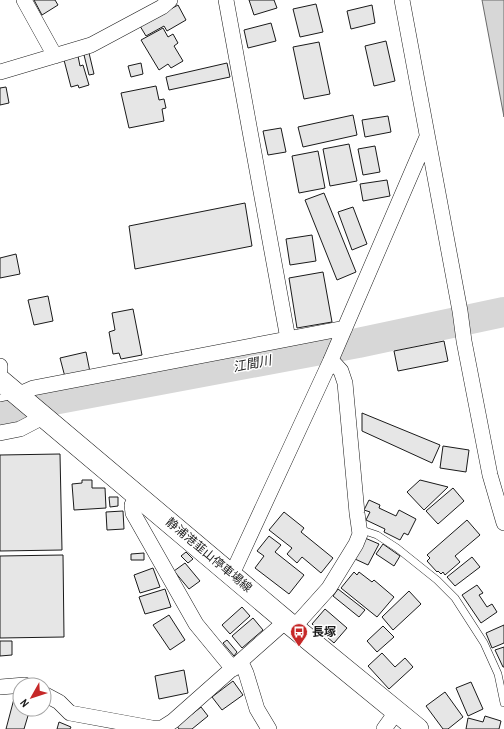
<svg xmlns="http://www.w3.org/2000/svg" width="504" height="729" font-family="'Archivo Narrow','Noto Sans JP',sans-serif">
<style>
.water{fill:#d7d7d7;stroke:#6a6a6a}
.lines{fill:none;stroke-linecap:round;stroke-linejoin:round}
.river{stroke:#d7d7d7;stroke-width:30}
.building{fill:#e6e6e6;stroke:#1a1a1a}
.service-casing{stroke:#1a1a1a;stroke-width:8}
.minor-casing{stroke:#1a1a1a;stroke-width:16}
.secondary-casing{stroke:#1a1a1a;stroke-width:22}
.service{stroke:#fff;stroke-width:7}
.minor{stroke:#fff;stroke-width:15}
.secondary{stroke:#fff;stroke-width:21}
.labels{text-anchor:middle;stroke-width:3;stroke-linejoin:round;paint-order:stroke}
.street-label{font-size:12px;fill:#1a1a1a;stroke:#fff}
.poi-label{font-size:12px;font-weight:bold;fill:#1a1a1a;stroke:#fff;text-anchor:start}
.water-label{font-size:13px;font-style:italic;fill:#1a1a1a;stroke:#fff}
</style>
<rect width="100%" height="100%" fill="#fff"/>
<path class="water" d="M482,0h22v117z"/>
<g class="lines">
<path class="river" d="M0,410l358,-67 146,-31"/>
</g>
<path class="building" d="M34,0h21l3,5 -16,10z
M249,0h25l3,8 -23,7z
M316,4l7,28 -23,5 -7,-28z
M178,5l8,15 -19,11 -3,-5 -18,10 -6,-10z
M372,5l3,18 -24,6 -4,-18z
M271,23l5,18 -28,7 -4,-18z
M163,28l5,9 5,-3 5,9 -4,3 9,15 -12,7 -3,-4 -9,6 -18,-30z
M386,41l9,40 -21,5 -9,-40z
M319,42l11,52 -26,5 -11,-52z
M89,53l5,21 -5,1 -5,-20z
M78,56l2,10 3,-1 6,20 -10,3 -1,-3 -7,2 -7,-27z
M141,63l2,11 -12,3 -3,-11z
M227,63l3,14 -61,13 -3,-13z
M156,86l3,14 5,-1 2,9 -4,1 2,12 -35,7 -8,-35z
M6,87l3,16 -9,2v-17z
M353,115l4,20 -54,12 -5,-20z
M388,116l3,16 -26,5 -3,-17z
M281,128l5,24 -18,3 -5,-24z
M349,144l8,37 -27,5 -7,-37z
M375,146l5,26 -17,3 -5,-26z
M318,151l7,37 -26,5 -7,-37z
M387,180l3,16 -27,5 -3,-17z
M324,193l32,79 -19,8 -32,-80z
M245,203l7,43 -117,23 -6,-43z
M353,207l14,37 -15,6 -14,-38z
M312,235l4,26 -26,4 -4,-26z
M16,254l4,20 -20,4v-20z
M323,272l9,50 -35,6 -8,-50z
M48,296l5,25 -19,4 -6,-25z
M133,309l9,46 -21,4 -2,-6 -6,1 -4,-22 6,-2 -3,-17z
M444,341l4,20 -50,10 -4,-20z
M86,352l4,20 -25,5 -5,-19z
M362,413l78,32 -8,18 -70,-32z
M443,446l26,4 -3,22 -26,-4z
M60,454l2,96 -62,1v-96z
M82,480h10v8h13l1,20 -32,2 -2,-26 10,-1z
M420,480l28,7 -24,23 -17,-18z
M453,488l11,13 -26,23 -12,-13z
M109,497h9v9l-8,1z
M369,500l11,5 -1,3 17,8 3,-6 17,9 -8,16 -4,-2 -4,7 -16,-8 1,-3 -19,-9 4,-8 -6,-2z
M123,511l1,18 -17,1 -1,-18z
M284,512l20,16 -3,4 32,26 -12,15 -19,-16 -5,6 -10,-9 5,-6 -23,-18z
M467,520l13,15 -25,21 5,6 -15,13 -2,-3 -2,2 -3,-3 -1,1 -10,-11 3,-3 -3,-3z
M269,536l12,9 -6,7 29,23 -15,19 -34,-26 9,-12 -7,-5z
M365,538l14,6 -11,21 -13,-6z
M383,544l17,12 -6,10 -18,-12z
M186,552l7,7 -5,4 -7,-7z
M144,553v7h-13v-6z
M63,555l1,82 -64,1v-82z
M472,557l8,10 -25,19 -8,-9z
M185,563l15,18 -11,8 -15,-18z
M153,568l7,19 -20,6 -6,-18z
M354,572l3,3 2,-3 13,10 2,-2 20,17 -17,20 -36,-29z
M477,585l6,8 -4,2 8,12 5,-3 5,8 -16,11 -19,-28z
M165,589l6,18 -26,7 -6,-17z
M338,589l27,21 -6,7 -26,-21z
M409,591l12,13 -28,26 -11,-13z
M242,607l8,9 -20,18 -8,-9z
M325,609l22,19 -13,15 -22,-19z
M169,615l16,25 -15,10 -17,-25z
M253,618l10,12 -21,18 -10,-12z
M504,625v18l-12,5 -6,-15z
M383,626l11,11 -17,15 -10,-11z
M227,640l10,12 -3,4 -11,-13z
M0,641h12v14l-12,1z
M504,647v20h-1l-8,-17z
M382,653l13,14 10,-9 8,9 -24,22 -21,-23z
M184,670l4,23 -29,6 -4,-23z
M233,681l10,14 -21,15 -10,-13z
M471,682l12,27 -15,7 -12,-28z
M445,692l18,25 -15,12h-5l-17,-23z
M15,695l5,1v13h10l-6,20h-18z
M201,707l7,9 -16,13h-13l-2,-3z
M485,716l16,5 -2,8h-33l2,-11 15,4z
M59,722l12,5 -1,2h-13z"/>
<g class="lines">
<g class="service-casing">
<path id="service" d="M0,398l13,-3
M359,529l18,6 20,13 40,32 18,18 29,45 14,31 6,29"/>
</g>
<g class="minor-casing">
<path id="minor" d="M24,0l31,56
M226,0l62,339
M402,0l58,311 4,30 26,134 14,48
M0,72l91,-27 71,-38 8,-7
M0,366v3
M17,395l16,-7 312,-60
M0,433l20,-4 23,-12
M138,496l-6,9 1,8 63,111 37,45
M232,574l99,-214 96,-223
M294,627l35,-39 27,-44 4,-10 -3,-21 -12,-130 -4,-12 -10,-11
M241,662l5,11 11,36 12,20
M0,687l25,-2
M44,694l15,8 11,11 82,15h10l11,-7 113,-100
M384,729l13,-18"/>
</g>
<g class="secondary-casing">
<path id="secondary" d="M0,380l286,241 132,108"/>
</g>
<use href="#service" class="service"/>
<use href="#minor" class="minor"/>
<use href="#secondary" class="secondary"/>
</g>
<defs>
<g id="bus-pin" transform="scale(0.9)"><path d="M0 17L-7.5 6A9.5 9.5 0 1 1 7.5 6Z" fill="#c62828" stroke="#fff"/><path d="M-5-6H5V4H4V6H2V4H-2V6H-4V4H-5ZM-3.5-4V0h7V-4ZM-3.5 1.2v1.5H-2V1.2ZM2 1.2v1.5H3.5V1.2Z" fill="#fff"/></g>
</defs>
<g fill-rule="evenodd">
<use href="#bus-pin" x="299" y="632"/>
</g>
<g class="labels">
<g class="street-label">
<text transform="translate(209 555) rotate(40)" y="4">静浦港韮山停車場線</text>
</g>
<g class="poi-label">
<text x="312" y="636">長塚</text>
</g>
<g class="water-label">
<text transform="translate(252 363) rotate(-11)" y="5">江間川</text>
</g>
</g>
<g transform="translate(32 697) rotate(231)"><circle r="19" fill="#ffffff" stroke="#a3a3a3"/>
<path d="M0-3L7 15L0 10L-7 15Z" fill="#c62828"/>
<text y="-6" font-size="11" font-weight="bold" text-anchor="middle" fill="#1a1a1a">N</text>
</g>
</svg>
